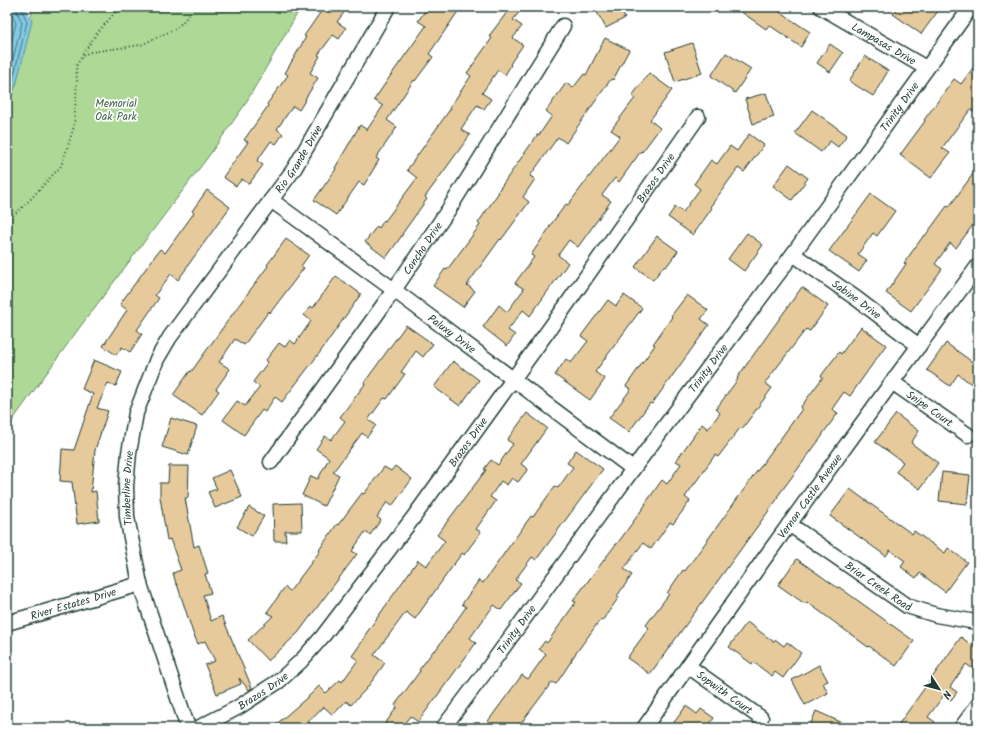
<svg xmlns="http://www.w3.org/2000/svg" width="985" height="735" font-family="Kalam,sans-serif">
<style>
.green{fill:#add896;stroke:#668a65}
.water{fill:#83c9e4;stroke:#5b919e}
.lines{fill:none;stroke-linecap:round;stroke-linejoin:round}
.shore{stroke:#47757a;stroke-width:1}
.building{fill:#e7ca9b;stroke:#1f3d34}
.street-casing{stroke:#1f3d34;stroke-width:17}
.path{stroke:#1f3d34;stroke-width:2;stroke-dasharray:1 3;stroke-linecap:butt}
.street{stroke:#fff;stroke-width:14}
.labels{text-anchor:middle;stroke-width:3.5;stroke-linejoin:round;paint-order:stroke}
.street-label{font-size:11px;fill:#1f3d34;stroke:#fff}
.park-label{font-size:11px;fill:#42644c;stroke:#fff}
</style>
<rect width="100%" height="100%" fill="#fff"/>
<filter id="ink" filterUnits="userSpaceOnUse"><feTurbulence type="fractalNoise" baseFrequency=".025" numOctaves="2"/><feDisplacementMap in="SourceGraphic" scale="8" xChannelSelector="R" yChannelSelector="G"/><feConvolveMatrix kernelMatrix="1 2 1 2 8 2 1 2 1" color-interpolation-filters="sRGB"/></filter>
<g filter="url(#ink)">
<path class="green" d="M33,7h268l-57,99 -36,51 -131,174 -65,90 -5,-5v-311l9,-20z"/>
<path class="water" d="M7,7h18l7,14 -16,64 -9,20z"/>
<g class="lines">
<path class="shore" d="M7,59l9,-36 -5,-11v-5
M7,83l15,-60 -5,-12v-4
M7,95l5,-12 15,-61 -5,-12v-3"/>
</g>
<path class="building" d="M324,7h24l-11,15 9,6 -7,11 -6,-4 -15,20 2,1 -10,17 8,5 -13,21h1l-7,11 -6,-4 -16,23 6,5 -7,10 -5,-3 -14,20 6,4 -14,19 -7,-5 -6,7 -13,-9 25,-35 -4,-2 24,-34 -1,-2 21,-29 -3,-2 21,-36 -2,-1z
M428,7h33l-32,47 4,3 -18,24 -1,-1 -27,40 10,7 -21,31 3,2 -15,25 -5,-3 -23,33 -22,-15 22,-31 -1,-1 25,-43 7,5 16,-24 -9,-6 17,-25 35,-49 -8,-5z
M511,7h12l-10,13 9,6 -9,12 10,7 -13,19 1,1 -6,10 -7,-5 -16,23 9,6 -7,10 -7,-4 -16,24 9,6 -45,62 2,2 -25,35h1l-17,24 -21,-16 12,-16 2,2 5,-8 1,1 32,-43 -10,-8 44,-62 -1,-1 21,-31 -4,-3 25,-35 -3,-2z
M594,7h25l6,11 -19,10z
M734,7h38l38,25 -9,15 -32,-22 -3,4z
M898,7h43l-20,27 -28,-20z
M605,38l24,12 -16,30 -2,-1 -45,64 -8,-6 -28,39 5,3 -12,18 6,5 -28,38 -1,-1 -33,46 8,6 -12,16 -30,-21 12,-17 2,1 33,-45 -2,-2 21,-31 -1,-1 40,-57 1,1 13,-19 -6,-5 20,-28 7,5 11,-14 2,1z
M692,43l10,30 -27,9 -10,-30z
M830,44l13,9 -13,19 -13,-9z
M726,53l25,16 -16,24 -24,-17z
M865,56l23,15 -15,25 -24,-15z
M978,61v45l-5,6 -3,-2 -28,38 8,5 -19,25 -31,-23 25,-34 -1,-1 30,-41 7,5z
M649,73l23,17 -22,30 10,8 -18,24 -1,-1 -22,31 -4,-4 -13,17 9,6 -33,46 -9,-7 -11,15 10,8 -38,53 -7,-6 -15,20 7,5 -8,11 -24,-19 16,-22 8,7 17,-23 -9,-6 19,-26 -3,-2 19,-28h-1l17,-23 2,1 52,-69 -9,-6 24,-32 -3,-2z
M766,93l8,24 -21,7 -8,-25z
M812,110l35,25 -9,12 -8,-6 -9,11 -26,-19z
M749,134l15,11 -20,27 -6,-4 -28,39 2,1 -19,27 -25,-18 7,-10 8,5 17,-23 -6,-5 17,-24 6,4 13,-18 7,5z
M789,164l19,14 -16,22 -19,-14z
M978,167v51l-22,30 -6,-5 -15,21 7,5 -31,42 -25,-18 20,-29 -2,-1 20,-28 1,1 22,-30 2,1z
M207,190l23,17 -44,61v1l-8,11 -7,-6 -16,21 4,3 -22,32 5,4 -12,18 -8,-5 -6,8 -13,-9 24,-36 -7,-6 40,-55 5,4 29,-40 -2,-2z
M871,194l24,17 -18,25 -4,-3 -15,21 9,6 -8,12 -30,-21z
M747,233l16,12 -19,26 -16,-12z
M657,236l21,15 -12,16 -2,-1 -11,14 -18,-13z
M286,239l23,16 -8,11 3,2 -34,45 -1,-2 -25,34 -9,-6 -16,23 11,7 -14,20 3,2 -17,24 -29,-20 17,-24 1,1 48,-67 29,-39 -1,-1z
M336,276l25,18 -40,57 -39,51 -7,-5 -10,15 -3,-2 -18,25 -21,-15 14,-19 8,5 15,-19 -7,-5 15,-20 -2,-2 13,-17 6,4 5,-7 5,4 16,-23 -7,-6 7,-9 2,2z
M802,287l26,19 -18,25 -4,-2 -41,54 7,5 -30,41 -2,-1 -22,29 -3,-2 -30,42 5,4 -17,23 -3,-2 -19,27 -8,-6 -19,26 8,6 -15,21 2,1 -17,24 -2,-1 -29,40h1l-16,24 -4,-2 -30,40 8,6h-47l39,-53 6,4 18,-25 -7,-5 6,-8 2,2 29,-41 -3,-1 43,-57h1l29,-40h-1l17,-24 5,4 14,-20 -5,-3 26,-37 6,5 12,-16 -4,-4 22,-30 -1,-1z
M624,295l18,13 -47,64 10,7 -15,21 -35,-25 11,-16 5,4 17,-22 -7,-5 27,-36 8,6z
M687,295l21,15 -7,9 8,6 -57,79 -2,-1 -21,29 -20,-14 22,-29 -5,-3 29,-41 -2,-1 19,-27 -1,-1z
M406,325l27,19 -10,13 -7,-6 -15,21 4,2 -18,25 -3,-1 -16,22 8,5 -9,12 -5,-4 -29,39 6,3 -15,31 -22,-11 9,-19 7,3 11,-21 -13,-9 9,-13 6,4 14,-19 -5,-4 25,-33 -1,-1z
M861,327l25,18 -36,51 -6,-4 -12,17 6,4 -16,22h1l-46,62 1,1 -128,176 -23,-16 22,-30 -3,-3 23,-31 -2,-1 16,-23 2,1 117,-162 -2,-1 23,-31 -2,-1 18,-24 2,2z
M946,343l32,23v23l-20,-15 -8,12 -23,-16z
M94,360l28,12 -6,14 -8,-3 -11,25 11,3 -13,39 -4,42 5,-1 3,30 -22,3 -5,-42 -12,-1 2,-32 12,1 19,-56 -11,-5z
M453,361l26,19 -19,26 -26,-19z
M527,413l20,15 -26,36 7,5 -10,13 -6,-4 -5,7 -6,-4 -11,16 6,4 -20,28 5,3 -17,23 -2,-2 -47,66 -9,-7 -32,43 11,8 -18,25 -16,17 -5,-4 -13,14 -9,-8 -16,14 7,7h-43l38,-33 9,-9 7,7 14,-13 2,2 16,-22 -6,-4 14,-20 -1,-1 53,-75 8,6 19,-25 -8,-6 49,-65 -2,-1 7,-9 7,5 15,-21 -6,-4z
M896,414l23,17 -8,12 27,20 -18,26 -24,-17 7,-10 -28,-20z
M171,418l26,8 -9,29 -26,-8z
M576,450l27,19 -67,91 -4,-3 -17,23 6,3 -20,27 -7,-5 -24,33 6,5 -58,79 -8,-6 -9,12h-19l15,-21 -2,-2 25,-34 -1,-1 15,-20 1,1 31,-44 -4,-3 17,-24 4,3 48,-67 2,1 22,-31 3,2 15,-21 -6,-4z
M169,466h20l-1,32h-3l9,49 5,-2 9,28 -3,1 6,19 -8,2 8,26 11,-5 30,72 -3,2 -10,-12 2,6 -24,10 -12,-29 10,-4 -10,-20 -7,3 -5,-11 -16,-49h-1l-3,-11 8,-3 -11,-31 -3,1 -7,-43v-14h8z
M395,466l17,13 -20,27 -5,-4 -10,15 4,3 -11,15 -5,-3 -13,19 5,3 -59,79 -30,28 -20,-21 25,-24 -6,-4 18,-25 5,4 30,-40 -1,-1 18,-26 1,1 24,-32 2,1 20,-27 7,4z
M230,470l12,27 -27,11 -7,-16 9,-3 -5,-11z
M942,472l28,3 -3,29 -28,-3z
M850,489l62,45 2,-3 31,22 3,-5 19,14 -22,30 -25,-19 -4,5 -15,-11 4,-6 -15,-11 -4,6 -56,-40z
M301,503l1,28h-17l1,10h-12l-1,-37z
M249,507l15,9 -12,20 -15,-9z
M797,559l41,29 1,-1 75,54 -18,25 -27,-20 -1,1 -61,-45 -2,2 -27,-19z
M747,622l27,20 2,-2 8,6 3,-4 14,11 -18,25 -8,-6 -3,4 -19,-14 -1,2 -23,-17z
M961,637l17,13v12l-5,7 -7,-5 -16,23 7,5 -6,8 -7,-5 -16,22 7,5 -4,6h-35z
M819,665l9,16 -5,2 5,10 -23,12 -13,-25z
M686,706l11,8 4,-5 13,9 -7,10h-37z
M816,711l38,17h-45z"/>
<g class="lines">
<g class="street-casing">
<g id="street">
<path id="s1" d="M821,7l105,61"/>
<path id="s2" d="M271,200l123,90 239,179"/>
<path id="s3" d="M793,254l64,45 62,47"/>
<path id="s4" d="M892,382l76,53"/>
<path id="s5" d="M271,462l123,-172 55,-81 114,-183"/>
<path id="s6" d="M789,524l118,82 29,9 40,7 2,1"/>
<path id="s7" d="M7,623l133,-39"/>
<path id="s8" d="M688,666l73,52"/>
<path id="s9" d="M188,728l-48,-144 -13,-67 -1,-31 3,-33 7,-40 21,-54 13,-22 124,-168 94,-162"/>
<path id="s10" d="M198,728l39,-20 42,-27 22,-20 22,-25 90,-118 145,-201 140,-200"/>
<path id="s11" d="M443,728l43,-57 147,-202 160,-215 178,-247"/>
<path id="s12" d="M644,728l120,-169 128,-177 86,-116"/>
<path d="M961,728l17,-23"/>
</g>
</g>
<path class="path" d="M83,54l14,-21 23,-26
M7,221l20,-18 34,-37 6,-17 7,-23 3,-45 -1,-15 7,-11 8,-3 50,-7 36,-17 19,-21"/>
<use href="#street" class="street"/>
</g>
</g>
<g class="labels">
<g class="street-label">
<text dy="4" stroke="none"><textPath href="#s1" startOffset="73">Lampasas Drive</textPath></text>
<text dy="4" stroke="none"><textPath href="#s11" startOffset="771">Trinity Drive</textPath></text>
<text dy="4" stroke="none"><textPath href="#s9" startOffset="628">Rio Grande Drive</textPath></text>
<text dy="4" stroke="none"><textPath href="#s10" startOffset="723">Brazos Drive</textPath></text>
<text dy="4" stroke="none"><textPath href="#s5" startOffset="262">Concho Drive</textPath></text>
<text dy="4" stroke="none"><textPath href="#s3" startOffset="78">Sabine Drive</textPath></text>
<text dy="4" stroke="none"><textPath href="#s2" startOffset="225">Paluxy Drive</textPath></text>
<text dy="4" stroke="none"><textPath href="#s11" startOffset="447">Trinity Drive</textPath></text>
<text dy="4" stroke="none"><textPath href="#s4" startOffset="46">Snipe Court</textPath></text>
<text dy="4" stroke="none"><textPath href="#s10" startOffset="399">Brazos Drive</textPath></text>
<text dy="4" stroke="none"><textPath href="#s9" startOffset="249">Timberline Drive</textPath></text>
<text dy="4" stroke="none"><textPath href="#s12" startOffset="285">Vernon Castle Avenue</textPath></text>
<text dy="4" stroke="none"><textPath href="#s6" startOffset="109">Briar Creek Road</textPath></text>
<text dy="4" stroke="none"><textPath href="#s7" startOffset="69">River Estates Drive</textPath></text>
<text dy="4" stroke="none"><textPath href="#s11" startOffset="123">Trinity Drive</textPath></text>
<text dy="4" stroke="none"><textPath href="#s10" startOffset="75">Brazos Drive</textPath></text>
<text dy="4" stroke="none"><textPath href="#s8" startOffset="45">Sopwith Court</textPath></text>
</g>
<g class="park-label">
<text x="116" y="107">Memorial<tspan x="116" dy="13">Oak Park</tspan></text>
</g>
</g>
<rect width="985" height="735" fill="none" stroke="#fff" stroke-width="24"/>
<rect x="12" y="12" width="961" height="711" fill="none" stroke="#1f3d34" stroke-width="1.5" filter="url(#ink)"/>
<g transform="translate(939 689) rotate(126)" stroke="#ffffff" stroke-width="3" paint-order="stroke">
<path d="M0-3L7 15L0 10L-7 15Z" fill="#1f3d34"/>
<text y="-6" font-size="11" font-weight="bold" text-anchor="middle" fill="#1f3d34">N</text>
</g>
</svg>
